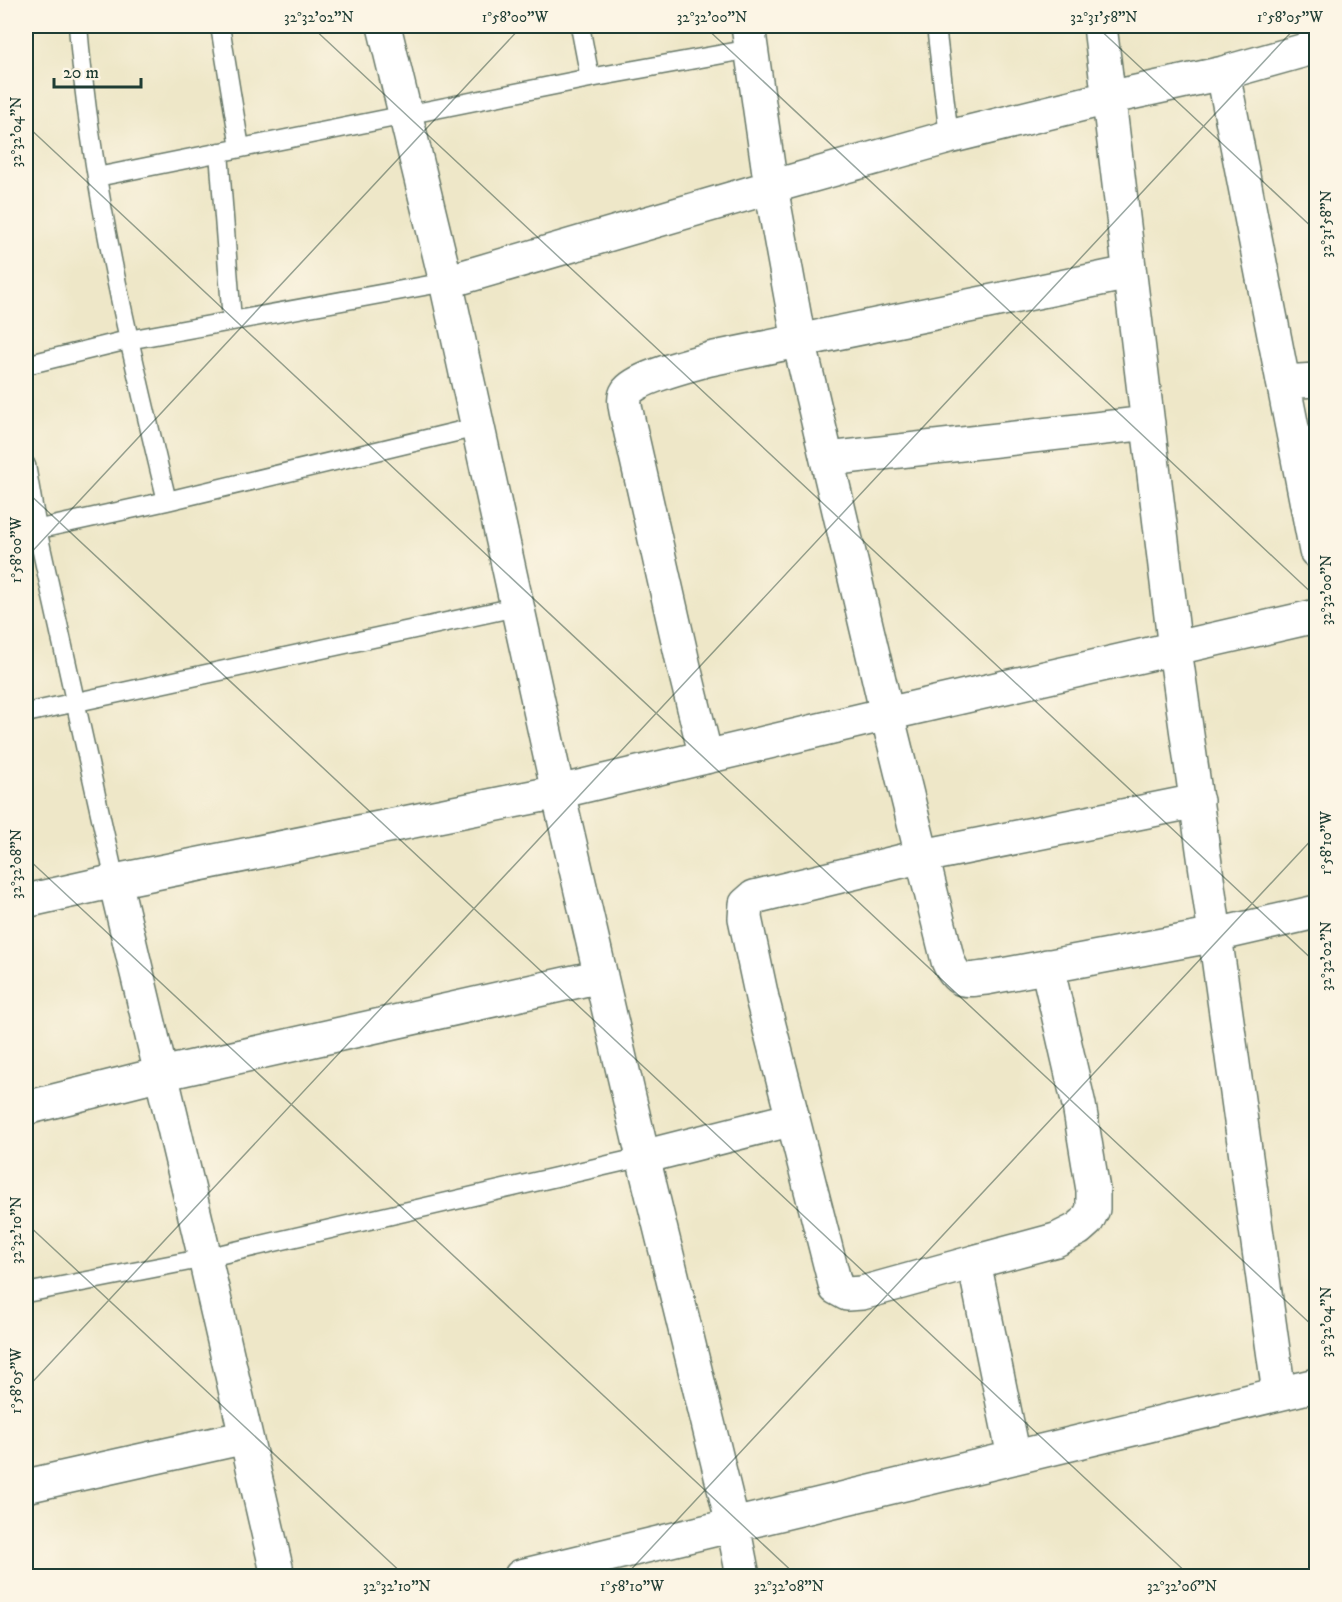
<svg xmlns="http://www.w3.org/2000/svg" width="1342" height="1602" font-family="'IM FELL DW Pica',serif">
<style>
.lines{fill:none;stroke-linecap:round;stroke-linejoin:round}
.lane-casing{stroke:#677868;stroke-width:21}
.street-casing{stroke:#677868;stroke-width:36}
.lane{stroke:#fff;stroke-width:18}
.street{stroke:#fff;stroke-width:33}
.ticks{fill:none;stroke:#1f3d34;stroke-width:1.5;stroke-opacity:0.45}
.neatline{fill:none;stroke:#1f3d34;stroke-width:2}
.ticks-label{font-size:15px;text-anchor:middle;fill:#1f3d34}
</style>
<rect width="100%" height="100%" fill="#fcf5e5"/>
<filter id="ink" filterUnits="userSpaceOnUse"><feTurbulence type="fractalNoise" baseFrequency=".0167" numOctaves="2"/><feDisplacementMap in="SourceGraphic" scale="12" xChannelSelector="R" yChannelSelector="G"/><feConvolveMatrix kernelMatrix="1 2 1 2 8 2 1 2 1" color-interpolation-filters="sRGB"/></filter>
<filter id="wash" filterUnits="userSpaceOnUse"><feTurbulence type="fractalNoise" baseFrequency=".008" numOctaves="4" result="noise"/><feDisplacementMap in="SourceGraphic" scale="24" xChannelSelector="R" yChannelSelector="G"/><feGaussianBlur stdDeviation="1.35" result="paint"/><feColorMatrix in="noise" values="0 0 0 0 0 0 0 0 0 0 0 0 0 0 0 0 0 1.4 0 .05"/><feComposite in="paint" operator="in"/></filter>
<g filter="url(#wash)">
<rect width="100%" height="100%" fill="#eee7c8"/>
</g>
<g filter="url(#ink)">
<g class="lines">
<g class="lane-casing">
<path id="lane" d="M78,26c13,161 51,318 89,475
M220,26l20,122
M580,26l10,52
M936,26l13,111
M219,152l13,169
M97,177l493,-99 161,-29
M26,365l102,-25 318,-58
M26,465l11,64 78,352
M26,532l141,-31 310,-74
M26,713l490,-106
M26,1293l179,-35 438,-101"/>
</g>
<g class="street-casing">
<path id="street" d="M384,26l62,256 112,510 85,365 90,368 10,51
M748,26l23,161 28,154 88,373 61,247c10,23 16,19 38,17l230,-43 100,-23
M1100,26l75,623 104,744
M1223,73l93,478
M446,282l325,-95 178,-50 159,-39 115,-25 93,-26
M1283,382l33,-2
M828,459l320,-36
M706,757l-22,-90 -58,-256c-1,-6 -3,-13 1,-19 8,-14 66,-28 83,-33l419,-86
M115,881l90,377 73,318
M26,901l89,-20 443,-89 329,-78 429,-98
M26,1108l135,-34 440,-98
M643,1157l150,-38
M974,1262l-112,31 -15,1 -11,-6 -74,-290 -17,-80 1,-14 8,-7 169,-41 274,-55
M1014,1457l-40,-195 82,-22 22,-11 9,-8 6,-12v-19l-14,-85 -32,-139
M26,1486l220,-49
M521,1576l795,-191"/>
</g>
<use href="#lane" class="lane"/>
<use href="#street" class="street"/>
</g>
</g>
<path class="ticks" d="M311,26l1005,937M704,26l612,571M1096,26l220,205M26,125l1290,1204M26,491l1164,1085M26,558l496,-532M26,857l771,719M26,1223l379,353M26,1389l1271,-1363M625,1576l691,-741"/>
<rect width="1342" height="1602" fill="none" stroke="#fcf5e5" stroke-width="66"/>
<path d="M54 78v9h87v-9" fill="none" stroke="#1f3d34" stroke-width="3"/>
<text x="63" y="78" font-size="18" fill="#1f3d34" stroke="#fcf5e5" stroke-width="4.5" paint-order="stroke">20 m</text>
<rect x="33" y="33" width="1276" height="1536" class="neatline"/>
<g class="ticks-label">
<text x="319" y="22">32°32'02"N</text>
<text x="515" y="22">1°58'00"W</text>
<text x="712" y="22">32°32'00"N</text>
<text x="1104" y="22">32°31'58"N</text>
<text x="1290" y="22">1°58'05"W</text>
<text transform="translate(16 132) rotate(-90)" y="5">32°32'04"N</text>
<text transform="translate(1326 224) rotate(-90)" y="5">32°31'58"N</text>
<text transform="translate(16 550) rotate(-90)" y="5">1°58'00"W</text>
<text transform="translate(1326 590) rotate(-90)" y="5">32°32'00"N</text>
<text transform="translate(1326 843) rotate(-90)" y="5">1°58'10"W</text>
<text transform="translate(16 864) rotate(-90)" y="5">32°32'08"N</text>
<text transform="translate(1326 956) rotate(-90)" y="5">32°32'02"N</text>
<text transform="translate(16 1230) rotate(-90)" y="5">32°32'10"N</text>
<text transform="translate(1326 1322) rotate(-90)" y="5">32°32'04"N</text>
<text transform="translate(16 1381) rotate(-90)" y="5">1°58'05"W</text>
<text x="397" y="1591">32°32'10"N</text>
<text x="632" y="1591">1°58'10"W</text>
<text x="789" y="1591">32°32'08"N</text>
<text x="1182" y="1591">32°32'06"N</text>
</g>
</svg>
